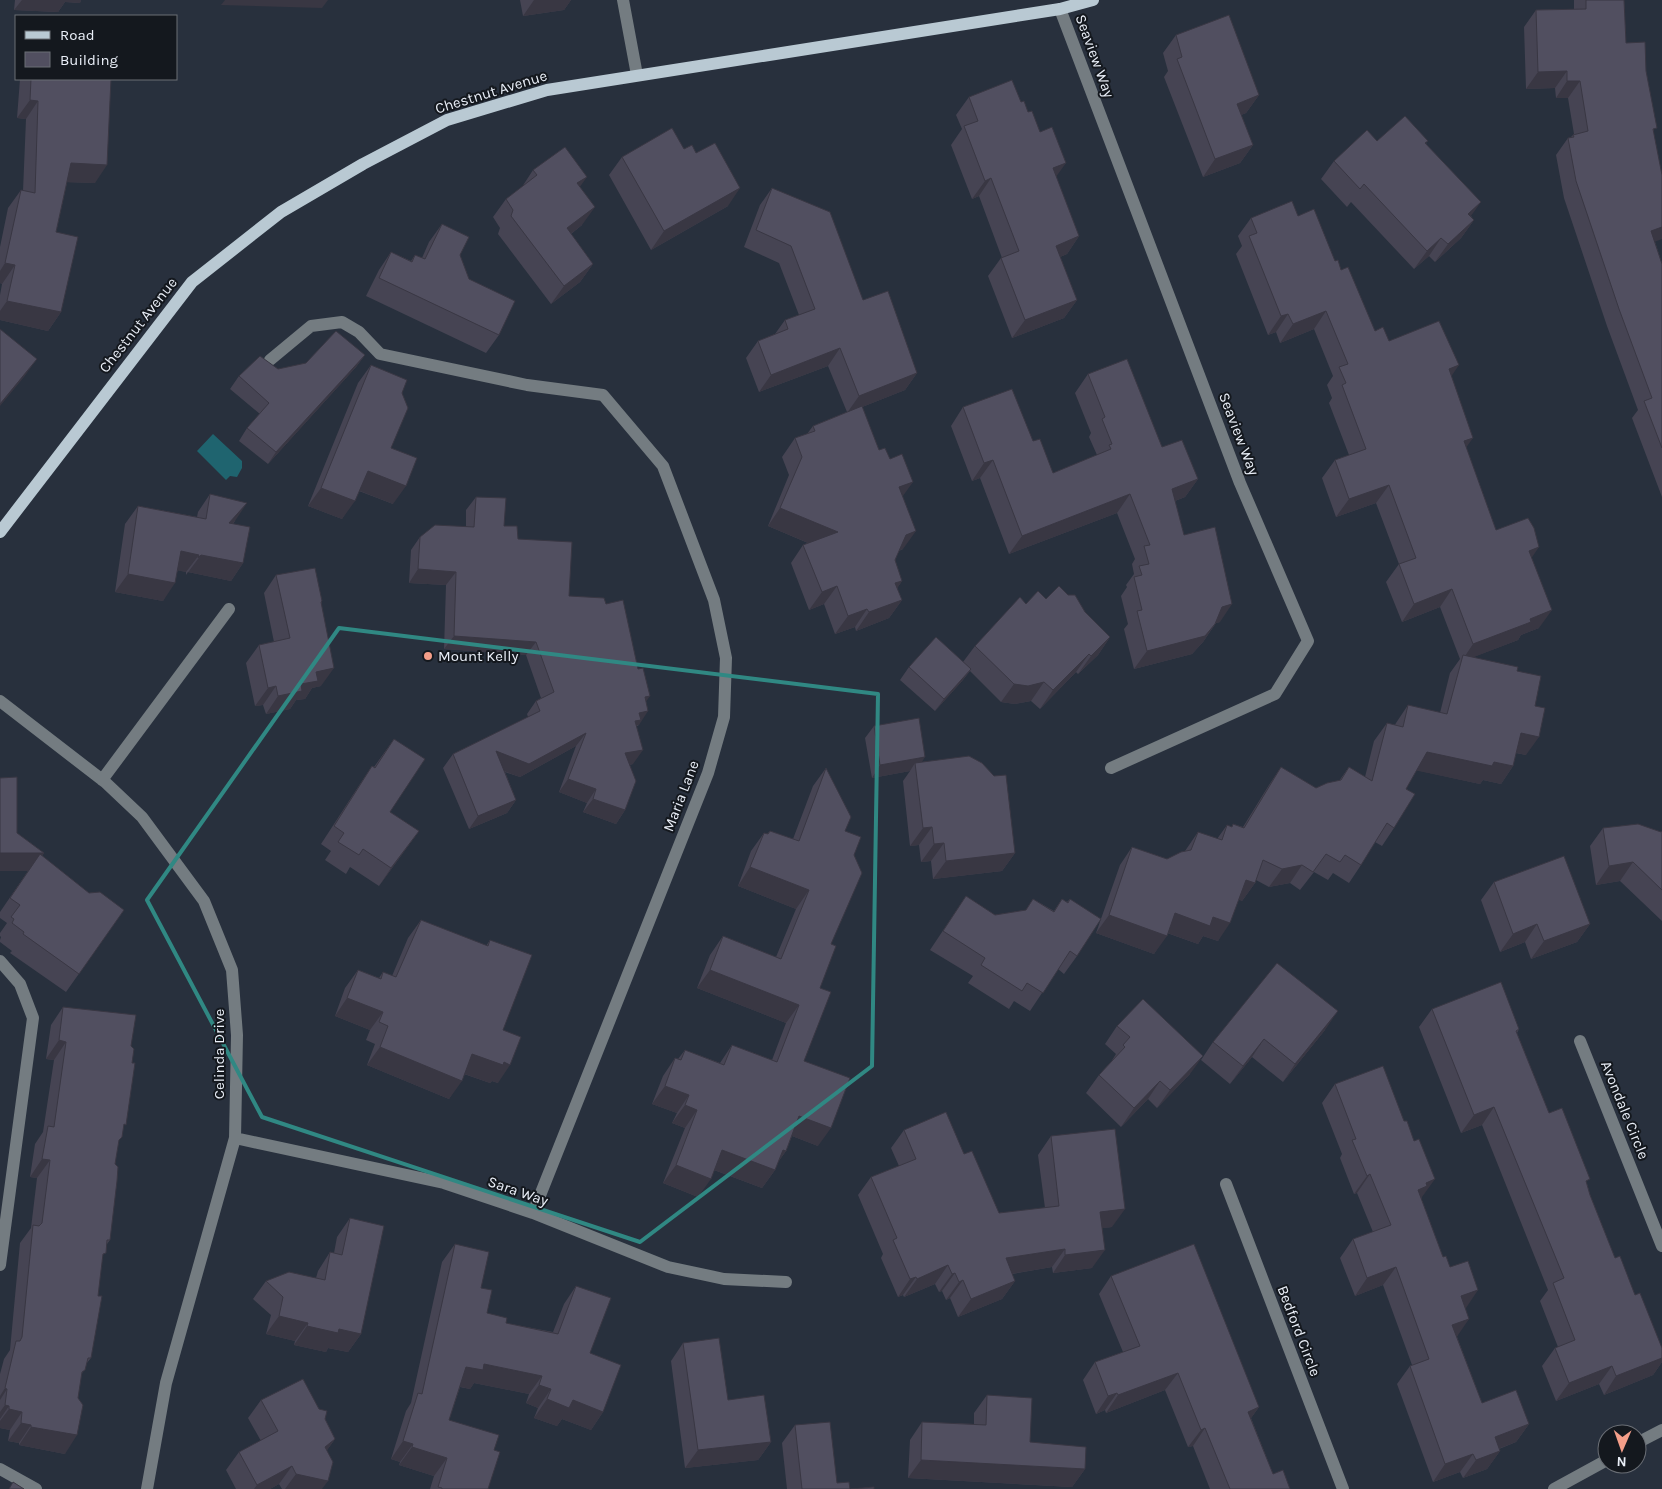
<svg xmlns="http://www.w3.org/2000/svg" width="1662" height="1489" font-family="Karla,sans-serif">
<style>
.water{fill:#1f646f}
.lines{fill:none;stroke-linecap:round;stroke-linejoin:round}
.minor{stroke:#747c81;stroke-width:12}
.major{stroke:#b9c9d3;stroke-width:12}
.wall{fill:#464453}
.shaded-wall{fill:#393743}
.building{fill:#514f60;stroke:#393743}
.marked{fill:none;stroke:#308883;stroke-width:4;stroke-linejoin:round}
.poi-dot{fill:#f49e89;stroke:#14181e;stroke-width:2}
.labels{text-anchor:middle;stroke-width:4;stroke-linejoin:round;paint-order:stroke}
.street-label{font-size:15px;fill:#eaeff8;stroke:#14181e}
.poi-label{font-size:15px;fill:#eaeff8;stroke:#14181e;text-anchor:start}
</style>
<rect width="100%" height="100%" fill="#28303d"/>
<path class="water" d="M213,434l29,27v7l-5,9 -7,-1 -4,4 -29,-29z"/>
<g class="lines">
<path class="minor" d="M623,0l14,75
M1060,9l180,474 68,158 -33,53 -164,74
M270,360l41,-34 31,-4 17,10 21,22 147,31 76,10 60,71 51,134 12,58 -2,59 -16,56 -175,440
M0,701l105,81 37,35 62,84 28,69 5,65 -2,103 -69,245 -19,106
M102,780l127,-171
M0,961l20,23 13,34 -33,247
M1580,1041l82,205
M235,1138l209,45 89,30 135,54 56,12 62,3
M1226,1184l117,305
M1637,1443l25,-13
M0,1469l36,20
M1554,1489l53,-29"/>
<path class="major" d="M0,532l192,-250 89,-70 82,-48 84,-44 100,-30 513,-81 33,-9"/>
</g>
<path class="wall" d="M15,0h66l-1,3 -15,-1 -7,10 -44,-2z
M520,0h51l-7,10 -41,6z
M1574,0h50l2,43 20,28 8,62 1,109 7,22v233l-30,-79 6,-8 -31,-84 -43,-128 -8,-43 12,-17h2l4,-4 -6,-36h-12l-1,-10 -29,1 -2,-62 12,-17 38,-1z
M1176,35l83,60 -13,18 -5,2 12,30 -13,18 -37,14 -39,-100 4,-6 -5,-18z
M20,79h91l-16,104 -28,-1 -11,50 5,80 -13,19 -48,-11v-25l2,-11 -2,-1v-36l8,-39 13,-18 2,1 3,-72 -9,-1z
M969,97l52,5 35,75 23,59 -12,18 -7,3 17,43 -13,18 -52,20 -24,-62 13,-18h1l-23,-62 -7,3 -21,-54 11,-16 -6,-14z
M1377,141l49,2 45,73 3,4 -13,18 -26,24 -6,-6 -15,13 -63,-67 -4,5 -26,-28 13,-18z
M684,149l44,57 -77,44 -42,-75 13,-18z
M533,170l47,17 2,38 -11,9 22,30 -13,18 -29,22 -53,-70 2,-6 -7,-11 13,-18 16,-12z
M772,188l91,112 54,73 -12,17 -43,17 17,43 24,47v52l-4,2 -4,9 7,21 -5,7 5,12 -13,18 -33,13 -1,-4 -20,7 -11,-30 -15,6 -18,-47 12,-18 5,-2 -40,-17 21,-51 -7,-18 13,-19 12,-4 6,-8 34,-14 -19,-46 -69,26 -13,-34 12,-17 17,-7 10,-14 14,-5 -20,-52 -35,-16 16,-42z
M1298,216l43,54 34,61 14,10 62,35 15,71 30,83 35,28 8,70 -18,7 -3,5 -45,17 44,14 18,35 -9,49 -10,-2 -3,13 -12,18 -18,-4 -3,4 -64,-14 -10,19 -12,39 -12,18 -7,-4 -14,23 -12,18 -16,-10 -5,7 -14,-8 -14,18 -10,-7 -21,4 -13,-7 -1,3 -13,18 -3,-2 -21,42 -15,-5 -5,8 -31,-11 -13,21 -58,-21 24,-68 12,-18 35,12 18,-8 13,-19 19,7 10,-14 5,2 1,-3 10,3 26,-42 12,-18 35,21 23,-7 10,-14 16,10 9,-36 13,-18 8,2 1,-2 12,-18 32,8 10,-40 10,-14 -20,-52 -38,15 -16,-40 13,-18 -23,-61 -40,14 -14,-39 13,-18 14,-5 -20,-52 3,-5 -5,-13 6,-9 -19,-47 -34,14 -4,-11 -8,3 -32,-81 6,-8 -4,-10 13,-18z
M442,224l18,31 9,24 30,56 -13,18 -120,-57 13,-26 12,-18 20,9 4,-6 7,3 7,-16z
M365,355l-9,12 -88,97 -29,-23 8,-13 13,-14 -30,-25 9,-13z
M371,365l20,83 2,56 -34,-13 -17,28 -34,-13 50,-123z
M1088,374l74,73 36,32 -13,18 -10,4 9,34 36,87 -4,1 -13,19 -11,12 -58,15 -10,-40 4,-5 -7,-28 6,-9 -1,-2 8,-11 -2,-10 3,-5 -18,-46 -108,41 -29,-76 -8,3 -21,-55 12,-19 90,66 44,-18 -8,-18 2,-4 -16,-40z
M210,494l25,27 -2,3 10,39 -12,18 -43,-9 -2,3v-3l-8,-2 -15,31 -48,-9 10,-68 13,-18 59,11 1,-5z
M476,497l28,29 14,13 51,57 37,8 40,98 -7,23 -2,1 -4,38 -4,1 -4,45 -9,14 -33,-12 4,-9 -28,-11 17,-46 -56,31 -15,-5 11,28 -9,13 -38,16 -26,-61 10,-14 75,-37 -1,-3 9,-13 5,-3 -15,-43 -82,-6 2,-64 -37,-2 2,-33 9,-13 46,-10v-17z
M276,575l46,26 -1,3v82l-9,2 -7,11 -9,1 -6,9 -24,5 -3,-9 -8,1 -9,-43 13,-18 15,-3 -10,-49z
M1046,599l39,13 25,25 -12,18 -20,19 -2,-2 -36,37 -9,-8 -16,3 -14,-2 -31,-31 -8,10 -27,30 -35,-31 9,-13 54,-5 12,-16 51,-42z
M874,726l48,36 93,91 -13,18 -69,8 -2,-18 -10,1 -2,-17 -9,1 -7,-65 7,-10 -38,7 -7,-40z
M394,739l-4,73 29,19 -40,55 -29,-19 -4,7 -21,-14 6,-9 -10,-7 39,-60 12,-18 2,1z
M826,768l19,63 9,24 -34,133 -16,73 14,85 -26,-10 -6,15 -8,11 -3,8 -13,18 -48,-18 -16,27 -35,-14 22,-55 -13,-5 5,-10 -25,-9 11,-28 12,-18 3,1 7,-9 35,13 12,-18 40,15 14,-37 -89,-35 13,-33 13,-19 53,21 20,-48 -58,-23 13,-35 13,-18 3,1 3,-3 23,8 20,-53z
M0,778l17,55 27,20 -2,3 47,37 35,17 -58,82 -56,-39 2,-2 -12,-9v-2l1,-3 -1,-1v-3l7,-10 -7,-5v-6l28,-41h-28z
M1603,828l58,4 1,-1v90l-42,-40 -24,4 -6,-39z
M1494,882l96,42 -13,18 -46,17 -6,-17 -25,10 -19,-52z
M966,896l29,19 31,-5 7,-11 21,12 8,-12 5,3 3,-3 7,57 -13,18 -6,-5 -28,42 -16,-10 -5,8 -41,-26 5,-7 -43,-26z
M421,920l65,26 4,-6 13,90 -5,53 -6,-2 -2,2 -26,-9 -15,25 -82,-34 8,-21 -9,-4 4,-10 -35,-14 10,-28 13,-18 21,8 4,-6 9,4 16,-38z
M63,1007l68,39 1,17 -9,66 -5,13 -3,22 -5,76 -3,4 -5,14 -11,100 -5,6 -5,12 -16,78 -46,-9v-2l-11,-2 2,-11 -10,-2v-54l4,-15 6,-9 10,-107 11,-15 6,-50 -7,-1 5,-33 8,-12 11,-72 -8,-1 5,-34z
M1432,1009l87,20 -2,4 32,80 38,71 3,11 25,63 47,90v14l-9,13 -49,20 -5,-11 -43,17 -14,-35 13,-18 3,-1 -18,-46 8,-11 -66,-165 -21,8 -42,-106z
M1117,1026l73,48 -33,34 -9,-9 -27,28 -35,-34 13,-18 12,-13 5,-8 -11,-10z
M1325,1030l-42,52 -31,-25 -22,27 -29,-24 12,-18z
M1335,1084l87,113 -1,1 22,59 23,51h-1l-8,29 25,66 47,21 -13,18 -17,7 1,2 -13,18 -24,9 -3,-6 -27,10 -36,-98 13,-18 2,-1 -29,-80 -28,11 -15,-38 13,-19 20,-7 -16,-39 -3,1 -14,-36 2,-4 -20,-51z
M904,1130l60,24 35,59 46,-5 -7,-53 13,-19 61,91 -10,1 -10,40 -39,5 -1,-6 -40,7 3,7 -13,18 -44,18 -8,-19 -4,2 -4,-9 -3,1 -4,-8 -31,13 -1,-2 -5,2 -17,-39 2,-4 -25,-59 13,-18 28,-11 -8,-18z
M350,1218l11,116 -13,18 -20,-4 -2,4 -32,-7 1,-4 -29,-7 5,-19 -18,-16 13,-18 50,-3 2,-7 12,-19 4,1 3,-16z
M455,1244l26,44 6,25 19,10 47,9 11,-28 12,-18 14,67 13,59 -12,18 -29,-11 -5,7 -23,-8 4,-10 -12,-5 3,-9 -55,-11 -4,6 -10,-2 -11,33 45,30 -6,39h-58l4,-13 -35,-11 1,-3 -9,-3 15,-48 5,-8 31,-141z
M1111,1276l148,131 -8,11 22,56 17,15h-80l-17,-43 -5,1 -23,-57 -59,23 -1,-3 -9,4 -13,-34 12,-18 28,-10 -24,-58z
M683,1343l45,57 43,42 -13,18 -73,8 -14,-107z
M987,1395l43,47 55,27 -13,18 -164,-9 2,-38 12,-18 52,2v-11z
M261,1400l64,19 10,20 -8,11 -5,39h-40l-3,-5 -9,5h-34l-10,-19 13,-18 22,-11 -13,-23z
M795,1425l42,58 13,6h-63l-5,-46z"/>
<path class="shaded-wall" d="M22,0h59l-1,3 -15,-1 -7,10 -44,-2z
M225,0h103l-6,8 -101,-3z
M534,0h37l-7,10 -41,6z
M1567,71l-12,17 -29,1 12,-17z
M1567,81h13l-12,17h-12z
M1259,95l-13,18 -22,9 13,-18z
M30,100l8,1 -12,18 -9,-1z
M1253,145l-13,18 -37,14 12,-18z
M71,163l36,2 -12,18 -37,-1z
M1066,163l-13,18v-13z
M587,177l-13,18 3,-12z
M991,178l-12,18 -7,3 13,-18z
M740,188l-12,18 -77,44 13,-19z
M1481,202l-13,18v-6z
M595,207l-13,18 -28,22 13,-19z
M1474,220l-13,18 -26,24 13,-18z
M1662,227v12l-23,9 12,-17z
M1079,236l-12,18 -24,10 13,-18z
M1441,238l-12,18 -15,13 13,-18z
M5,263l10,2 -13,19 -2,-1v-12z
M593,264l-13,18 -29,22 13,-18z
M1077,300l-13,18 -52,20 13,-18z
M7,301l54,11 -13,19 -48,-11v-9z
M1326,311l-12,18 -34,14 13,-19z
M1288,314l-12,18 -8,3 13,-19z
M840,348l-12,18 -69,26 12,-17z
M365,355l-9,12 -88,97 8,-12z
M37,359l-13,18 -24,29v-2z
M1459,365l-13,19 3,-15z
M917,373l-12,17 -58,23 12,-17z
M1473,438l-13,18 4,-15z
M993,460l-13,18 -8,3 12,-18z
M368,471l38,15 -13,18 -38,-15z
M1198,479l-13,18 -26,10 13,-18z
M913,482l-13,18 -1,-13z
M1389,485l-13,18 -40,14 13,-18z
M321,488l34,13 -13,18 -34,-13z
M1130,494l-13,19 -108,41 13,-18z
M247,503l-12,18 -18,20 12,-18z
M780,508l58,24 -13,18 -57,-24z
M916,531l-13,18 -10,4 13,-18z
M1539,547l-13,19 3,-15z
M181,551l18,4 -13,17 -17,-3z
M201,555l42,8 -12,18 -43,-9 -2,3z
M418,569l38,3 -10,13 -37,-2z
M128,574l47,9 -12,18 -48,-9z
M902,581l-12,18 5,-16z
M837,586l-13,18 -15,6 13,-18z
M1452,589l-12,18 -38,15 12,-18z
M902,600l-13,18 -33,13 13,-19z
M1232,604l-12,18 -11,3 13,-18z
M867,609l-12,18 -20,7 13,-18z
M1552,610l-13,18 -18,7 -3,5 -57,22 12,-18 57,-25z
M1215,624l-12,18 -11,12 -58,15 13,-18z
M454,636l82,6 -10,13 -82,-6z
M1110,637l-12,18 -20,19 13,-18z
M1089,654l-13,18 -36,37 13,-19z
M334,668l-13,18 -9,2 -7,11 -9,1 -6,9 -24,5 12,-18 23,-12 15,-12z
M971,669l-9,12 -27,30 9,-12z
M1044,682l-13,19 -16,3 -14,-2 13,-18z
M276,686l-13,19 -8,1 13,-18z
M650,696l-10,14 5,-13z
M648,711l-9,14h-2l-6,9 8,-21z
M586,733l-10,13 -56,31 -33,-12 9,-14z
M1521,733l18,4 -13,18 -18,-4z
M643,750l-10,14 -18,3 10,-14z
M1427,752l67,10 19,4 -12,18 -18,-4 -3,4 -66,-14z
M925,757l-8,13 -2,-7 -5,8 -38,7 8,-13z
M568,779l28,10 -9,14 -28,-11z
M593,799l32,11 -9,14 -33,-12z
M516,800l-9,13 -38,16 9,-13z
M932,827l-13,18 -9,1 13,-18z
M419,831l-13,18 -27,37 12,-18z
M944,843l-13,18 -10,1 13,-18z
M0,853h44l-12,18h-32z
M1015,853l-13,18 -69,8 13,-18z
M1633,862l-13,19 -24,4 13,-19z
M1302,865l-12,18 -21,4 13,-18z
M750,867l59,23 -13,19 -58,-23z
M1246,880l9,3 -13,18 -9,-3z
M1175,913l38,4 17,6 -12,18 -15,-5 -5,8 -36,-13z
M1109,915l58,21 -13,18 -58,-21z
M1537,924l-12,18 -25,10 13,-18z
M1590,924l-13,18 -46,17 13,-18z
M710,970l89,35 -13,18 -89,-35z
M347,998l36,14 -13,18 -35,-14z
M1338,1011l-13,19 -42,52 12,-18z
M1264,1039l-12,18 -22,27 13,-18z
M59,1040l7,2 -12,18 -8,-1z
M380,1047l82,34 -13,18 -82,-34z
M472,1054l32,8 6,3 -12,18 -6,-2 -2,2 -31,-11z
M1203,1056l-13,18 -33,34 13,-18z
M1160,1081l-12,18 -27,28 13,-19z
M665,1086l24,9 -12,18 -25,-9z
M685,1105l12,5 -12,18 -13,-5z
M1494,1107l-12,18 -21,8 13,-18z
M799,1116l32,12 -13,18 -31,-12z
M722,1150l53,20 -13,18 -53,-20z
M783,1150l3,1 -13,18z
M42,1159l8,1 -13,18 -7,-1z
M676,1165l35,14 -13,18 -35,-14z
M1370,1174l-13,19 -3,1 13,-18z
M1435,1179l-13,18 -4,2v-9l8,-7z
M1125,1209l-13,18 -25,3 13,-18z
M1065,1249l-13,18 -59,10 13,-19z
M1105,1250l-13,18 -39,5 12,-18z
M948,1265l-13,19 -31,13 13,-18z
M1396,1267l-13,18 -28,11 12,-18z
M955,1273l-13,18 -3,1 13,-18z
M916,1277l-13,18 -5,2 12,-18z
M963,1280l-13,18 -4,2 13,-18z
M1015,1281l-13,18 -44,18 13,-18z
M1478,1290l-12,18 -18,6 13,-18z
M279,1316l29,7 -13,18 -29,-7z
M1469,1319l-13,19 -4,-13z
M307,1326l32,3 22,5 -13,18 -20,-4 -2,4 -32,-7z
M1662,1358v4l-9,13 -49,20 12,-19z
M484,1364l58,12 -13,18 -55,-11 -4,6 -17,-4 13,-18z
M1612,1366l-13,18 -43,17 13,-18z
M1178,1373l-13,17 -59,23 12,-18z
M539,1385l12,4 -13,19 -12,-5z
M5,1388l2,1 -7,11v-4z
M1117,1393l-12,17 -9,4 12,-18z
M547,1399l26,1 30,12 -12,18 -29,-11 -5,7 -23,-8z
M5,1405l4,1 -9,13v-7z
M1259,1407l-13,18 2,-13z
M9,1409l13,3 -12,18 -10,-2v-7z
M21,1423l10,2 -12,18 -11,-2z
M1529,1424l-13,18 -34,13 13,-18z
M31,1427l46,8 -12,19 -46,-9z
M1205,1428l-12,18 -5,1 13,-17z
M335,1439l-13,18 3,-10z
M403,1441l10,3 -13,18 -9,-3z
M771,1442l-13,18 -73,8 13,-18z
M412,1447l35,11 -13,18 -35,-11z
M1500,1451l-13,18 -24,9 13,-18z
M1473,1454l-13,18 -27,10 12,-18z
M921,1460l164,9 -13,18 -164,-9z
M292,1466l-13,18 -9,5h-16l3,-4z
M296,1474l32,7 -6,8h-37z"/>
<path class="building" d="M1586,0h38l2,43 19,-1 1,29 11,57 -4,1 9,46v52l-11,4 11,33v184l-18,-47 8,-3 -33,-89 -43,-128 -8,-43 6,-1 -1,-2 15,-4 -8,-50h-13v-10l-29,1 -2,-62 50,-1z
M1229,15l30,80 -22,9 16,41 -38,14 -38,-100 5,-2 -6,-22z
M31,79h80l-4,86 -36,-2 -15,69 22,5 -17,75 -54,-11 8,-36 -10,-2 16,-73 14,3 3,-92 -8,-1z
M1012,80l9,22 3,-1 4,11 4,-1 8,21 12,-5 14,36 -13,5 26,68 -23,10 21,54 -52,20 -24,-62 18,-7 -28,-73 -6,3 -21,-55 14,-5 -9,-24z
M1405,116l23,25 -3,2 56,59 -13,12 6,6 -26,24 -7,-6 -14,13 -63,-67 -4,5 -26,-28 33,-31 10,11z
M672,128l12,21 8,-4 4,8 19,-10 25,45 -76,43 -42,-74z
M565,147l22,30 -10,6 18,24 -28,21 26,36 -29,22 -53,-70 2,-6 -7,-11 31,-24 -4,-5z
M772,188l58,24 33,88 25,-9 29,82 -58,23 -19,-48 -69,27 -13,-34 30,-12 -3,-9 30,-11 -24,-63 -35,-16z
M1292,201l6,15 16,-7 21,52 3,-1 3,10 7,-3 27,64 8,-4 6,14 50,-20 20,44 -10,4 24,69 -9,3 32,89 32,-12 6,10 5,19 -10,4 23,59 -22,9 1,3 -58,22 -21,-55 -38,15 -15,-40 17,-6 -27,-73 -40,14 -14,-39 31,-11 -24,-64 4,-2 -7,-16 9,-3 -22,-53 -33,13 -5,-10 -7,2 -32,-80 8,-3 -6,-15z
M442,224l27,13 -9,18 9,24 46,22 -16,34 -120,-57 12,-26 21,10 3,-7 10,4z
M0,329l37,30 -37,45z
M336,331l29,24 -89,97 -29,-24 22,-25 -30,-27 21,-20 18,13 28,-6z
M1127,359l35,88 20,-7 16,39 -26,10 12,46 31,-8 17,77 -10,3 -7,17 -10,12 -58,15 -10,-40 5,-1 -8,-33 8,-2 -3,-9 10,-2 -5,-18 6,-1 -20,-51 -108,42 -29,-76 -9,3 -21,-56 49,-18 21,52 7,-2 13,34 58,-24 -2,-4 3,-1 -10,-25 3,-2 -17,-43z
M371,365l36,15 -5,13 6,15 -17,40 26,10 -11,28 -38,-15 -13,30 -34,-13z
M862,406l17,44 6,-2 5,11 12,-5 11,28 -14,5 17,44 -10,4 -11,25 7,21 -7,2 7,17 -33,12 -2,-3 -19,7 -11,-30 -15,6 -19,-47 35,-13 -58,-24 22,-51 -7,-19 20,-7 -2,-5z
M210,494l37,9 -18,20 21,4 -7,36 -42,-8 -3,3 1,-3 -18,-4 -6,32 -47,-9 10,-68 68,13z
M476,497l30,1 -2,28h13l1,13 54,3 -3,54 35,2 2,6 17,-4 15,69 5,-1 7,28 -5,1 3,14 -9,2 2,7 -6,1 8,29 -18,3 11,28 -11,29 -32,-11 3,-10 -28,-10 18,-46 -57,31 -33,-13 20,49 -38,16 -25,-62 87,-43 -4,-10 18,-9 -18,-50 -82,-6 2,-64 -38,-3 2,-32 15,-12 39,2z
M315,568l7,33 -1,1 13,66 -18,4 2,9 -17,3 1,7 -24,5 -2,-10 -8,2 -9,-43 31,-7 -14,-63z
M1059,586l9,9h7l10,17 25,25 -19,19 -2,-2 -36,36 -9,-8 -16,4 -14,-2 -39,-38 45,-49 6,7 12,-13 8,8z
M936,637l35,32 -27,30 -35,-32z
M1463,655l55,12 -1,4 24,5 -6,30 10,2 -6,29 -18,-4 -8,33 -19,-4 -2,4 -65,-14 -21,37 9,5 -21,34 -7,-5 -26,42 -16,-10 -5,7 -14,-8 -13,18 -11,-7 -20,4 -19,-9 -8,23 -9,-3 -16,43 -17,-6 -3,9 -35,-13 -8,23 -58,-21 23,-68 35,12 14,-7 10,-2 7,-18 24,8 5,-15 5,2 1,-3 11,4 37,-61 35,21 11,-5 14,-3 8,-13 23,14 15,-58 16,4 5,-22 39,9z
M919,718l6,39 -45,8 -6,-39z
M394,739l31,20 -35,53 29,19 -28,37 -28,-19 -4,6 -21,-13 6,-9 -10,-7 38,-60 3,2z
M969,756l13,7 12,13 12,-1 9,78 -69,8 -2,-18 -10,1 -2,-17 -9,1 -8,-65z
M826,768l25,49 -6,14 16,6 -7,18 8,18 -31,71 5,2 -16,42 11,4 -27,69 46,17 -19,50 -32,-12 -13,35 -3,-1 -8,20 -53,-20 -11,29 -35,-14 21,-55 -12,-5 4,-10 -24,-9 10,-28 6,2 4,-10 39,15 8,-20 45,17 22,-57 -89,-35 13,-34 58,23 28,-69 -59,-23 14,-34 4,1 2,-3 29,10z
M17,777v56l27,20h-44v-75z
M1638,824l23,8 1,-1v59l-29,-28 -24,4 -6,-38z
M40,854l49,39 11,-1 24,18 -45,64 -56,-40 1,-2 -12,-9 2,-4 -3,-2 9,-12 -10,-7z
M1564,856l26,68 -46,17 -7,-17 -24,10 -19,-52z
M966,896l29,19 31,-5 7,-11 21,13 8,-13 6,4 2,-4 31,20 -24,37 -7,-5 -27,42 -16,-10 -5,8 -41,-26 4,-7 -42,-27z
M421,920l67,26 2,-6 42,15 -29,75 18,7 -11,28 -6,-3 -1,3 -31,-11 -10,27 -82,-34 8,-21 -9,-4 4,-10 -36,-14 11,-28 23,9 2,-7 13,5z
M1277,963l61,48 -43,53 -31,-25 -21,27 -30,-24z
M1501,982l18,47 -3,2 33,82 13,-5 28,71 -4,2 4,14 25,63 5,-2 15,39 5,-2 22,55v10l-46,18 -4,-10 -43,17 -14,-35 20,-8 -22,-57 11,-5 -70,-171 -20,8 -42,-106z
M1143,999l60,57 -33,34 -10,-9 -26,27 -35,-33 26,-28 -2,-2 7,-8 -13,-11z
M63,1007l73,8 -5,31 3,3 -2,14h3l-9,62 -2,-1 -2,13 -3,3 -4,24 3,3 -1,14 -7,59h-3l-1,13 -3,1 -5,42h4l-11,62h-3l-3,12 -3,2 -4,26 5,7 -6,30 -46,-8v-2l-10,-2 1,-11 -13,-3v-3l-4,-1 2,-16 -2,-1 11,-47h4l2,-4 11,-112 6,1 3,-3 8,-63 -8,-1 6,-33 6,1 12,-85 -7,-2z
M1383,1066l21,55h3l7,20 5,-2 16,40 -9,4 1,3 -9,4 25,67 3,-1 4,11 18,-6 10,29 -17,6 8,23 -17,6 30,78 34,-13 13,34 -34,13 5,14 -24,9 -3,-6 -28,10 -35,-98 19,-7 -33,-92 -29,11 -14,-39 38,-14 -21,-51 -3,2 -15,-36 4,-1 -21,-55z
M946,1112l18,42 8,-3 27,62 60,-7 -8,-70 64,-7 10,80 -25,3 5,38 -40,5v-6l-59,9 9,23 -44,18 -8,-19 -4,2 -4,-9 -3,1 -4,-9 -31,14 -1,-2 -6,2 -17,-39 4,-2 -26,-61 45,-18 -12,-29z
M350,1218l34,8 -23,108 -22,-5 -1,4 -31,-7 1,-3 -29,-7 4,-19 -17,-16 23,-9 36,8 5,-28 12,3z
M455,1244l34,8 -8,36 11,2 -5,23 20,5 -1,5 52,11 18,-48 35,12 -21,55 31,12 -18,47 -30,-12 -4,8 -22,-9 4,-10 -12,-4 3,-9 -58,-12 -1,6 -17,-3 -17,53 50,15 -5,15 6,2 -12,37h-46v-1l-4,-1 9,-29 -35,-11 1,-3 -10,-3 15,-48 4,1z
M1194,1244l65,163 -11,5 25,62 10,-4 7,19h-60l-25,-61 -4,2 -23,-57 -60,22 -1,-2 -9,3 -13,-34 45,-16 -29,-70z
M719,1338l9,62 36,-5 7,47 -73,8 -15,-107z
M303,1379l16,30 8,2 -2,8 10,20 -10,8 8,15 -5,19 -32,-7 -4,-8 -35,19 -18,-33 39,-21 -17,-31z
M987,1395l45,3 -2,44 56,5 -1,22 -164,-9 1,-38 64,3z
M830,1422l7,61 12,-1 1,7h-48l-7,-64z
M13,1482l11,7h-15z
M874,1487v2h-23z"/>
<path class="marked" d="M339,628l539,66 -6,372 -232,176 -378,-125 -115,-217z"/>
<circle class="poi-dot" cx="428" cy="656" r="5"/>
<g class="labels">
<g class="street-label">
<text transform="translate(1095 56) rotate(70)" y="5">Seaview Way</text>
<text transform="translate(491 92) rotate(-17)" y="5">Chestnut Avenue</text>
<text transform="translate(138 325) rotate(-52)" y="5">Chestnut Avenue</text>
<text transform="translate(1239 434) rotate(69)" y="5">Seaview Way</text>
<text transform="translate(681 796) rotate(-69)" y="5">Maria Lane</text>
<text transform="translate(219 1054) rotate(-90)" y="5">Celinda Drive</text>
<text transform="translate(1625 1110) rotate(68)" y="5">Avondale Circle</text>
<text transform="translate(518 1191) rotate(19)" y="5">Sara Way</text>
<text transform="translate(1299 1331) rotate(69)" y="5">Bedford Circle</text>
</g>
<g class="poi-label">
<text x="438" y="661">Mount Kelly</text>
</g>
</g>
<rect x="15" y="15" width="162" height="65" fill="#14181e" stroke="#6a6e75"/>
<rect x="25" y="31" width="25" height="8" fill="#b9c9d3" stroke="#6a6e75"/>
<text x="60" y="40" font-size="15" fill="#eaeff8">Road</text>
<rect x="25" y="52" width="25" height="15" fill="#514f60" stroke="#6a6e75"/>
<text x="60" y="65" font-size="15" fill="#eaeff8">Building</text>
<g transform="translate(1622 1449) rotate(182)"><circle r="24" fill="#14181e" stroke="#6a6e75"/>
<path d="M0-4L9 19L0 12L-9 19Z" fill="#f49e89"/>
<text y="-8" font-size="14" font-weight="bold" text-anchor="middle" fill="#eaeff8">N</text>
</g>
</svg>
